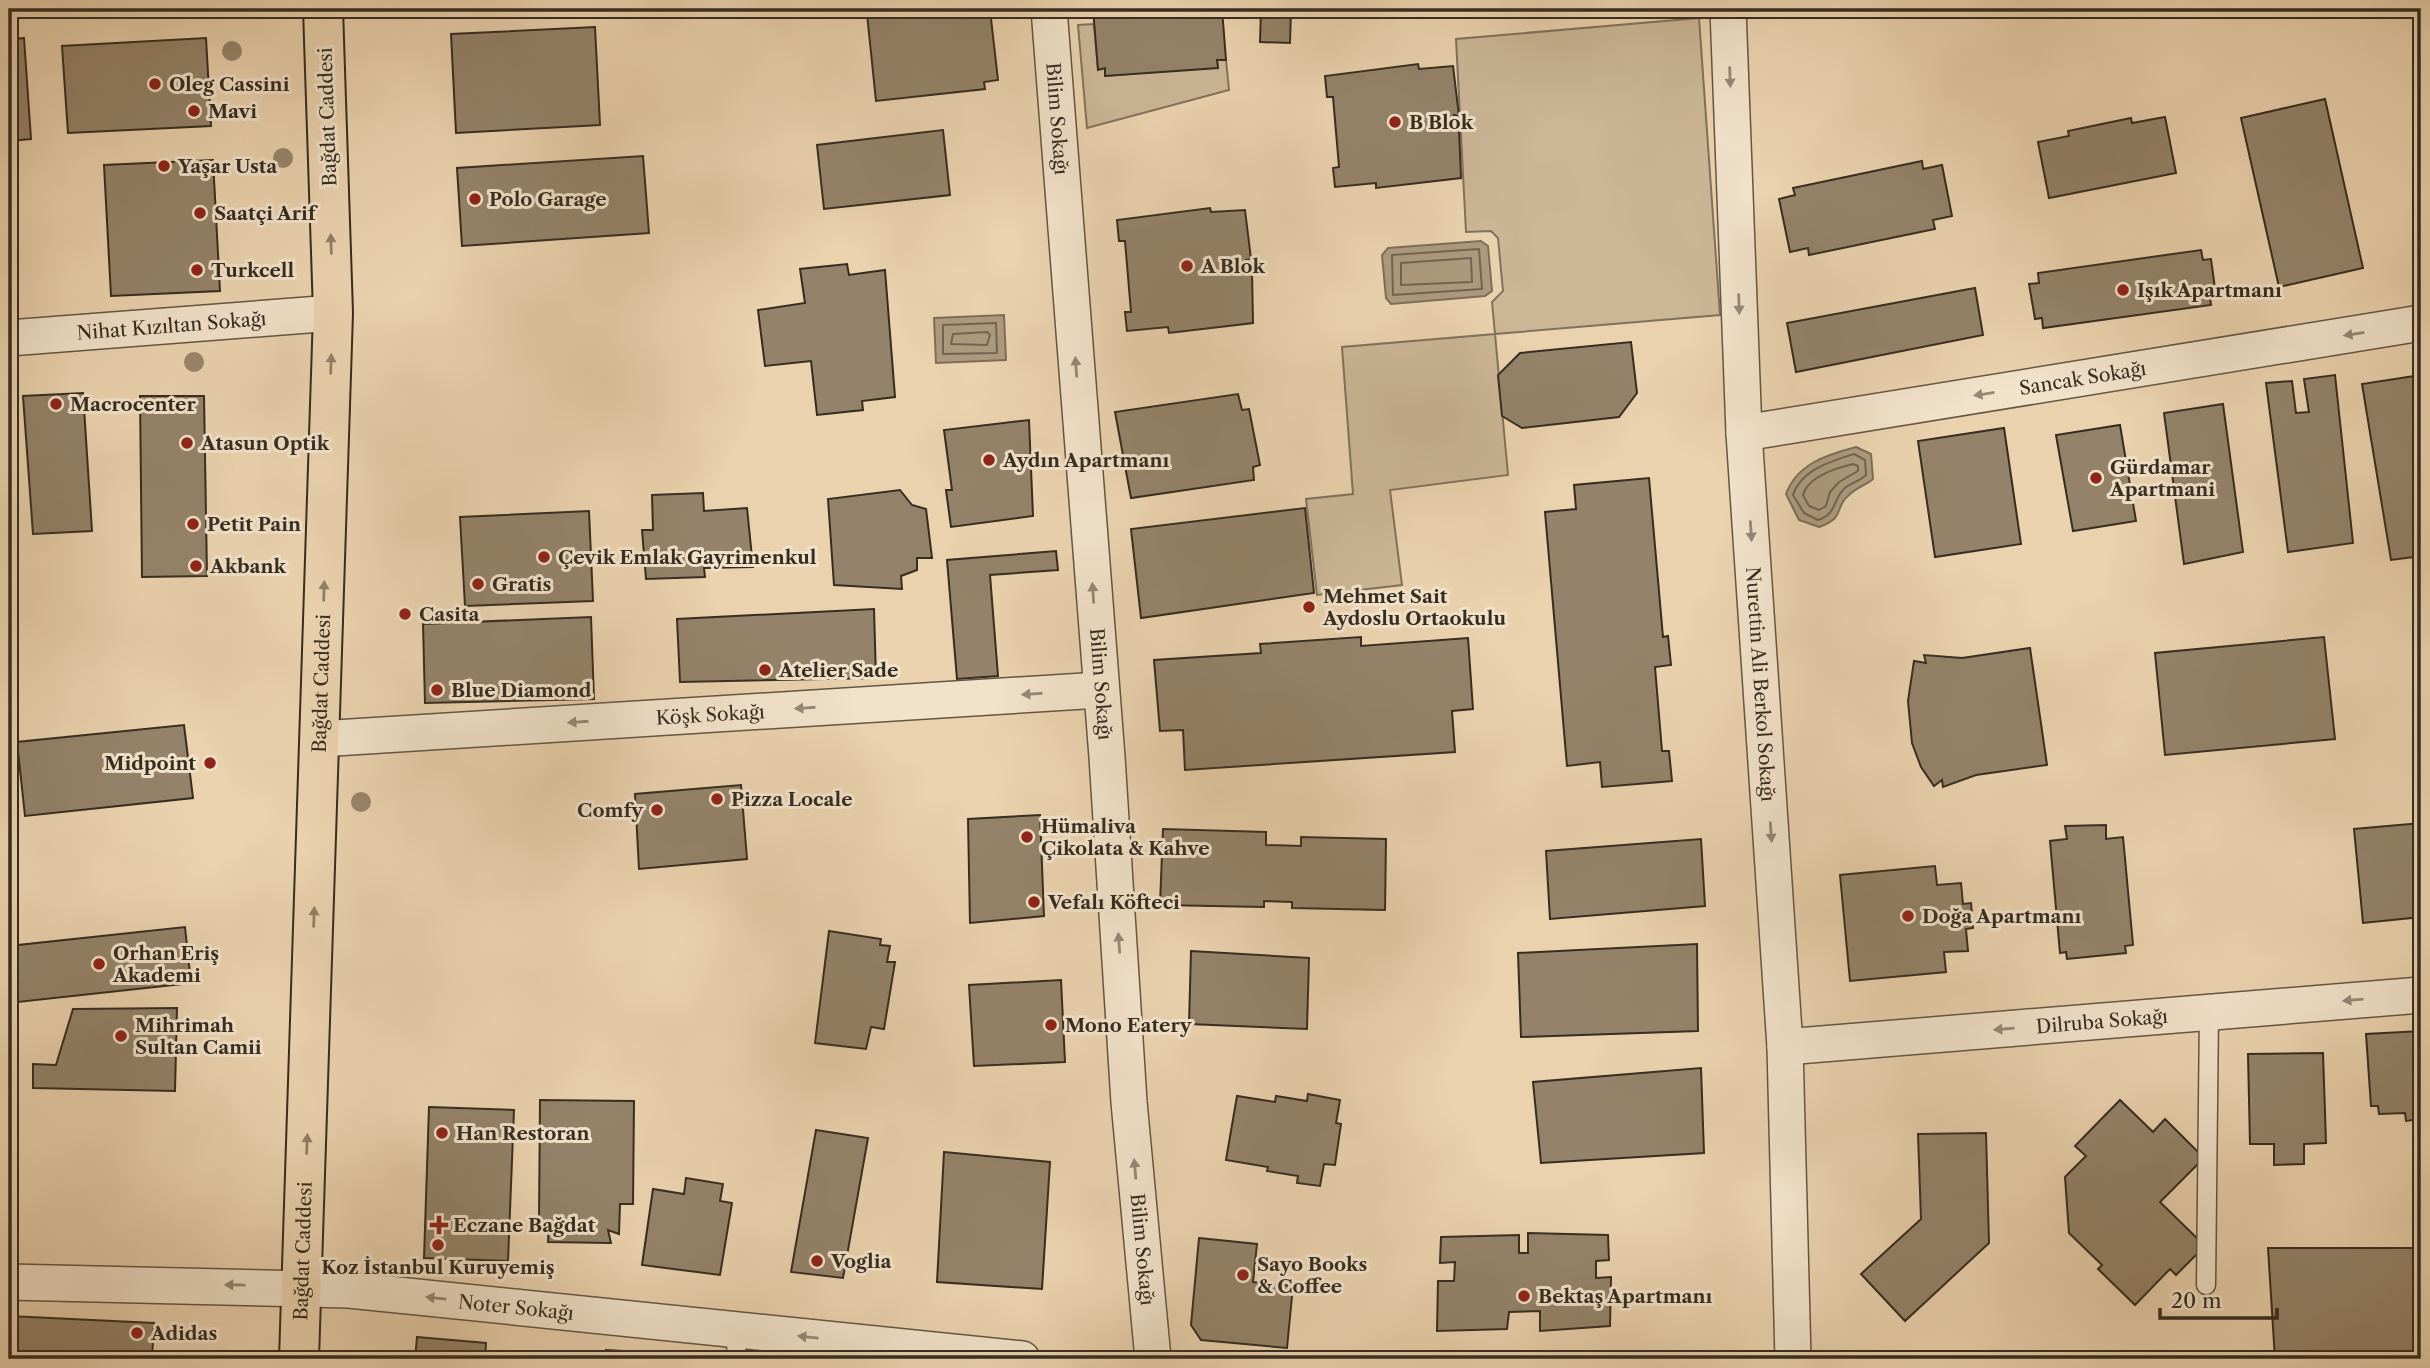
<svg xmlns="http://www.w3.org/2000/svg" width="2430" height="1368" font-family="'Libre Caslon Text',serif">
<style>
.green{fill:#cbb696;stroke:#80725c;stroke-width:2}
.water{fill:#ad9a7e;stroke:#7d6e59;stroke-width:2}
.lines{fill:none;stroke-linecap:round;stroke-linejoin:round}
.shore{stroke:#726450;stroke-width:2}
.building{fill:#94836a;stroke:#362d21;stroke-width:2}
.lane-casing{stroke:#635644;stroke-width:21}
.street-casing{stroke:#635644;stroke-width:38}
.primary-casing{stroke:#362d21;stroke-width:42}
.lane{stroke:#f1e2ca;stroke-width:18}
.street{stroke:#f1e2ca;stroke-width:35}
.primary{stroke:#ead2ae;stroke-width:38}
.tree{fill:#98866d}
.oneway{fill:#948876}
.oneway2{fill:#908068}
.poi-dot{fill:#8f2418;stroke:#f1e2ca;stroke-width:2.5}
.labels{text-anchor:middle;stroke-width:6;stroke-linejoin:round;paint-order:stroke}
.poi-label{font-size:19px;font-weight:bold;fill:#362d21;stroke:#f1e2ca;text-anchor:start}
.street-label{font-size:19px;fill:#362d21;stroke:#f1e2ca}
</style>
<rect width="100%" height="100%" fill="#ead2ae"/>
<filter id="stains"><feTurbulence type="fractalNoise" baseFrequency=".00286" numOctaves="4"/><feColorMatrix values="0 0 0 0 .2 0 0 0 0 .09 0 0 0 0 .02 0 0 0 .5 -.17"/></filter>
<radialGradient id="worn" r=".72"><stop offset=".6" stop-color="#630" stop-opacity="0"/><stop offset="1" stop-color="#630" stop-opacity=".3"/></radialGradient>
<path class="green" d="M1699,18l21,297 -225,19 13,141 -118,15 12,95 -85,10 -11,-96 47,-5 -11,-147 153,-13 -3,-32 11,-11 -5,-53 -7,-7 -25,1 -10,-193z
M1094,24l4,45 7,-1 1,8 112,-9 -1,-7h9l3,30 -142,38 -9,-103z"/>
<path class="water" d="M1481,241l7,5 4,45 -7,5 -94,8 -5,-6 -4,-43 6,-7z
M1004,315l2,45 -70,3 -2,-45z
M1856,447l15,7 2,25c-7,6 -17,9 -24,16 -16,13 -2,22 -30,32l-20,-7 -13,-26c11,-30 40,-39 70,-47z"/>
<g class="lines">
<path class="shore" d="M1479,249l3,40 -89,6 -1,-40z
M1471,258l1,24 -71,3v-22z
M996,323l1,30 -54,1v-29z
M987,332l3,3 -3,10 -36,-1 2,-10z
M1854,454l11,6 1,15c-6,6 -13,7 -20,12 -14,11 -8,27 -28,33l-14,-7 -11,-18c8,-25 38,-34 61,-41z
M1853,464l5,2v5l-19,11 -9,10 -4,14 -7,4 -10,-4 -6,-11c5,-18 33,-27 50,-31z"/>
</g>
<path class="building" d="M61,9h142v4l-142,3z
M459,9h39l-39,2z
M913,9l77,1 8,70 -14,2 1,7 -109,12 -9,-87z
M1093,9h129l4,51h-9l1,8 -113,8v-8l-7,2z
M1261,9h30l-1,34 -30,-1z
M595,27l5,98 -144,8 -5,-99z
M24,38l7,101 -22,2v-101z
M206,38l5,88 -143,7 -6,-87z
M1418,64l1,5 34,-3 6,50 -5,-1v14h5l2,49 -85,10v-5l-41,4 -2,-19 6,-1 -6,-70h-6l-2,-21z
M2325,99l38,169 -84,19 -38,-169z
M2165,117l11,56 -127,25 -11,-56 31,-6 -1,-5 63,-13 1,5z
M943,130l7,65 -126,14 -7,-64z
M643,156l6,77 -187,13 -5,-78z
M213,160l7,131 -109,5 -7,-131z
M1922,161l1,8 19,-4 10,51 -19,4 2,9 -126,26 -1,-7 -18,4 -11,-53 16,-4 -2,-7z
M1210,208l1,4 34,-2 6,49 -5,1 1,13h5l1,50 -84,10 -1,-6 -41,4 -2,-19h6l-6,-71h-6l-2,-21z
M2201,250l2,10 8,-1 5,37 -6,1 1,8 -168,23 -1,-10 -7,1 -6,-35 10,-1 -1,-10z
M847,264l2,11 36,-5 10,127 -33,4 1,9 -46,5 -6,-54 -46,5 -7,-56 47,-7 -5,-34z
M1975,288l8,47 -187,37 -9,-49z
M1631,342l6,51 -18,24 -97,11 -20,-12 -4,-41 22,-22z
M2335,375l18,168 -65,9 -22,-169 26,-2 4,32 13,-1 -5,-33z
M2421,375v181l-30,4 -29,-176z
M83,393l9,138 -59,3 -10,-138z
M1238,394l4,16 7,-1 11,56 -7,2 1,13 -123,18 -16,-86z
M140,396h64l3,180 -65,1z
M2223,404l20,148 -59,12 -20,-151z
M1029,420l4,96 -82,11 -5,-37h6l-8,-60z
M2120,425l16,96 -63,10 -17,-96z
M2004,428l17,116 -86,13 -17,-116z
M1649,478l14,159 5,-1 3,29 -16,2 7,84h7l3,30 -70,6 -2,-25 -33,4 -22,-254 31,-3 -2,-24z
M900,490l12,15 14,4 6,49h-15v12l-16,6 1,13 -68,-4 -6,-86z
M703,493l1,18 43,-3 6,59 -49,1 1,9 -59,2 -4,-49h11l-1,-35z
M1305,508l9,85 -173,25 -10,-89z
M589,511l4,90 -128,5 -5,-89z
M1056,551l2,19 -68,5 8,101 -41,3 -10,-119z
M874,609l2,69 -196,4 -3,-63z
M591,617l3,82 -169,4 -2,-79z
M1361,637v9l107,-8 5,71 -21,2 3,41 -270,18 -2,-40 -23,1 -6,-71 107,-7 -1,-9z
M2324,637l11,102 -170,16 -10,-102z
M2030,648l17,117 -71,10 -33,12 -1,-7 -8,6 -13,-19 -9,-24 -4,-42 6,-40 12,2 -2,-8 38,3z
M184,725l9,73 -168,18 -8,-74z
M741,785l6,74 -108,10 -4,-75z
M1040,815l4,101 -74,7 -2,-104z
M2421,823v94l-58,6 -9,-94z
M2106,825v14l17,-2 10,108 -8,1 1,7 -59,6 -1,-7 -6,1 -10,-112 17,-2 -2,-13z
M1163,829l103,3v13l35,1v-9l85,2 -1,71 -93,-2v-6l-28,-1v6l-104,-2z
M1701,839l4,67 -155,13 -4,-68z
M1935,866l2,19 24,-2 2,21 8,-1 2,25 -7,1 2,22 -24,1 2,20 -96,9 -10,-106z
M185,927l6,56 -182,20v-57z
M829,931l52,8 -1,6 10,1 -3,16h8l-11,67 -13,-2 -5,22 -51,-6z
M1697,944l1,87 -177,6 -3,-84z
M1191,951l118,7 -2,71 -118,-5z
M1061,980l4,82 -91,4 -5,-81z
M177,1008l-2,83 -142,-3v-24l23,1 17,-56z
M2421,1031v88l-15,2 -1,-8 -26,1 -1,-8h-7l-5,-72z
M2323,1053l3,90 -22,1v20l-30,1v-21h-24l-2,-90z
M1701,1068l3,85 -163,10 -8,-81z
M1308,1094l32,6 -4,23 5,1 -6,41 -11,-1 -4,22 -23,-3 1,-7 -31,-5 1,-4 -42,-7 11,-64 38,6 1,-6 31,5z
M540,1100l94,1 -1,103h-13l-1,30 -11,-4 3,13 -63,-1 1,-20h-10z
M2120,1100l33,32 12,-13 39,39 -44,44 45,44 -29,29 -6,-6 -35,36 -37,-36 4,-4 -33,-32 -4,-56 21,-21 -11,-10z
M429,1107l85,3 -6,151 -84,-3z
M816,1130l52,8 -25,140 -52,-6z
M1986,1133l3,110 -84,78 -44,-47 60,-55 -3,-85z
M944,1152l106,10 -8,127 -105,-7z
M686,1178l37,6 -3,17 12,2 -12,72 -78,-10 11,-76 31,5z
M1528,1233l80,2 1,25 -13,1v17l15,-1 -1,49 -70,5v-20l-31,1 -2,17 -70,2 1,-50h16l1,-19 -15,1 1,-26 78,-2v18h9z
M1199,1238l58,6 -4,38 40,4 -6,62 -86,-8 -10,-15z
M2268,1248h151l2,111h-146z
M9,1316l145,7 -2,36h-143z
M417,1337l69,6 -1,16h-70z
M606,1350l117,7v2h-117z
M517,1354l40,5h-41z"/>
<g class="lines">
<g class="lane-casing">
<path id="lane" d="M2206,1285l3,-273
M736,1359l1,-30"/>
</g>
<g class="street-casing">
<g id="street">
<path id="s1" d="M1049,9l58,748 22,345 24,257"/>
<path id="s2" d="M1728,9l16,424 41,614 8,312"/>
<path id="s3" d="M9,338l324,-25"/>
<path id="s4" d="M1744,433l677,-110"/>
<path id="s5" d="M319,739l781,-49"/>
<path id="s6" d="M1785,1047l636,-52"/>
<path id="s7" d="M9,1282l340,8 673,69"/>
</g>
</g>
<g class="primary-casing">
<g id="primary">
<path id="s8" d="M299,1359l34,-1046 -10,-304"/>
</g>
</g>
<use href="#lane" class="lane"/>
<use href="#street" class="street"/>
<use href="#primary" class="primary"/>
</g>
<g class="tree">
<circle cx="232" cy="51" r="10"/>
<circle cx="283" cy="158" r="10"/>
<circle cx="194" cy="362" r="10"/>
<circle cx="361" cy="802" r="10"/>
</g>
<defs><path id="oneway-solid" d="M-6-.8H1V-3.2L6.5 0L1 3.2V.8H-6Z" transform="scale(1.75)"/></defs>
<g class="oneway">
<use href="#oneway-solid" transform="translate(1730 77) rotate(88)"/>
<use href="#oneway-solid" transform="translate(1739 304) rotate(88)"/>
<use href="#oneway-solid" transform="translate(2354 334) rotate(171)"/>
<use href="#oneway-solid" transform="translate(1076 367) rotate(-94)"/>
<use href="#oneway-solid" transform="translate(1984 394) rotate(171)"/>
<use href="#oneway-solid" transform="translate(1751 531) rotate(86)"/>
<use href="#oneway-solid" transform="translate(1093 593) rotate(-94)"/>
<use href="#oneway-solid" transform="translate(1032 694) rotate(176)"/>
<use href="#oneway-solid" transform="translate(805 708) rotate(176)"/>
<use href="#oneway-solid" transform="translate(578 722) rotate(176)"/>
<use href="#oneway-solid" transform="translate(1771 832) rotate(86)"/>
<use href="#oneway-solid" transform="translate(1119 943) rotate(-94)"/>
<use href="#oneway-solid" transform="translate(2353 1000) rotate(175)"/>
<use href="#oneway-solid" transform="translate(2004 1029) rotate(175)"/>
<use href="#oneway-solid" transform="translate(1135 1169) rotate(-95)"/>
<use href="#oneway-solid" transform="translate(235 1285) rotate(-179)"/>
<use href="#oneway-solid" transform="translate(436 1298) rotate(-174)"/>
<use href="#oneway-solid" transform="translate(808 1337) rotate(-174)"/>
</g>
<g class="oneway2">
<use href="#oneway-solid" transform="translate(331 244) rotate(-92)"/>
<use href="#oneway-solid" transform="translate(331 364) rotate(-88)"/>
<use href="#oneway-solid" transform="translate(324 591) rotate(-88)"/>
<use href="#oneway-solid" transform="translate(314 917) rotate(-88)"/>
<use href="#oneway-solid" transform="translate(307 1144) rotate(-88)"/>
</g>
<g class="poi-dot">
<circle cx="155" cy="84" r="7"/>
<circle cx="194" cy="111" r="7"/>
<circle cx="1395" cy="122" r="7"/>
<circle cx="164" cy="166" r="7"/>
<circle cx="475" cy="199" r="7"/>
<circle cx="200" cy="213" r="7"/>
<circle cx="1187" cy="266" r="7"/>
<circle cx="197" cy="270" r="7"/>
<circle cx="2123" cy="290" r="7"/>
<circle cx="56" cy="404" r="7"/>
<circle cx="187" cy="443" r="7"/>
<circle cx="989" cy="460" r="7"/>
<circle cx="2096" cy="478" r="7"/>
<circle cx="193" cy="524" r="7"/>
<circle cx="544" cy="557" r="7"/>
<circle cx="196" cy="566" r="7"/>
<circle cx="478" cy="584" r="7"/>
<circle cx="1309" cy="607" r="7"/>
<circle cx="405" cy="614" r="7"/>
<circle cx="765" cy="670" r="7"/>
<circle cx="437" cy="690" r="7"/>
<circle cx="210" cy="763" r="7"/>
<circle cx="717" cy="799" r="7"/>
<circle cx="657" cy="810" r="7"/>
<circle cx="1027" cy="837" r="7"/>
<circle cx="1034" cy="902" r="7"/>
<circle cx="1908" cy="916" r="7"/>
<circle cx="99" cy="964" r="7"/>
<circle cx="1051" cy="1025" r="7"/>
<circle cx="121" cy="1036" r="7"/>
<circle cx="442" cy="1133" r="7"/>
<path d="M435.5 1214.5h7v7h7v7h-7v7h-7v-7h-7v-7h7z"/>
<circle cx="438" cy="1245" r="7"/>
<circle cx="817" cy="1261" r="7"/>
<circle cx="1243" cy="1275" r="7"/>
<circle cx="1524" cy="1296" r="7"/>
<circle cx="137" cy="1333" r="7"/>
</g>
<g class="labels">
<g class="poi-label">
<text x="169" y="91">Oleg Cassini</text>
<text x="208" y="118">Mavi</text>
<text x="1409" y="129">B Blok</text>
<text x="178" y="173">Yaşar Usta</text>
<text x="489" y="206">Polo Garage</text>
<text x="214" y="220">Saatçi Arif</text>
<text x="1201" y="273">A Blok</text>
<text x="211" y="277">Turkcell</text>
<text x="2137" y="297">Işık Apartmanı</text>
<text x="70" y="411">Macrocenter</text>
<text x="201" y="450">Atasun Optik</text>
<text x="1003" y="467">Aydın Apartmanı</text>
<text x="2110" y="474">Gürdamar<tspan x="2110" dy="22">Apartmani</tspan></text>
<text x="207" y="531">Petit Pain</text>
<text x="558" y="564">Çevik Emlak Gayrimenkul</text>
<text x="210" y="573">Akbank</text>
<text x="492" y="591">Gratis</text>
<text x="1323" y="603">Mehmet Sait<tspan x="1323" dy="22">Aydoslu Ortaokulu</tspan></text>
<text x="419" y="621">Casita</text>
<text x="779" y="677">Atelier Sade</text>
<text x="451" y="697">Blue Diamond</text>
<text x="196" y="770" text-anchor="end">Midpoint</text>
<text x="731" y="806">Pizza Locale</text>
<text x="643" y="817" text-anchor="end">Comfy</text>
<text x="1041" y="833">Hümaliva<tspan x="1041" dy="22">Çikolata &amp; Kahve</tspan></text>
<text x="1048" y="909">Vefalı Köfteci</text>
<text x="1922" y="923">Doğa Apartmanı</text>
<text x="113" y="960">Orhan Eriş<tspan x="113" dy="22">Akademi</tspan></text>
<text x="135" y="1032">Mihrimah<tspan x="135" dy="22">Sultan Camii</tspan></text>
<text x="1065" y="1032">Mono Eatery</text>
<text x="456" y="1140">Han Restoran</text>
<text x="453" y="1232">Eczane Bağdat</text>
<text x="831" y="1268">Voglia</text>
<text x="1257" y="1271">Sayo Books<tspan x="1257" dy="22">&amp; Coffee</tspan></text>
<text x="438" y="1274" text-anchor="middle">Koz İstanbul Kuruyemiş</text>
<text x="1538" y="1303">Bektaş Apartmanı</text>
<text x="151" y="1340">Adidas</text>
</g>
<g class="street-label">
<text transform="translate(327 117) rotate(-92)" y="7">Bağdat Caddesi</text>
<text dy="7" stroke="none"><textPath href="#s1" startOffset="110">Bilim Sokağı</textPath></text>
<text dy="7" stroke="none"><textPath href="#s3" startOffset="163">Nihat Kızıltan Sokağı</textPath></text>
<text dy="7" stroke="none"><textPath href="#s4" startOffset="343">Sancak Sokağı</textPath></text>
<text dy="7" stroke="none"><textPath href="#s8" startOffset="676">Bağdat Caddesi</textPath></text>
<text dy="7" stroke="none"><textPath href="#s1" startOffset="677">Bilim Sokağı</textPath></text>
<text dy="7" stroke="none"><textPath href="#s2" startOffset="676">Nurettin Ali Berkol Sokağı</textPath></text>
<text dy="7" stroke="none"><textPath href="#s5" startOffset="392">Köşk Sokağı</textPath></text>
<text dy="7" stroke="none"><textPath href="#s6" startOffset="318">Dilruba Sokağı</textPath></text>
<text dy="7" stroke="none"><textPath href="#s1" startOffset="1244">Bilim Sokağı</textPath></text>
<text dy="7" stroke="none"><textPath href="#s8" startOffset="108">Bağdat Caddesi</textPath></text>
<text dy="7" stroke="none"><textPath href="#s7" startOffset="508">Noter Sokağı</textPath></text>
</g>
</g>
<rect width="2430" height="1368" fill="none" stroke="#ead2ae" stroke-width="35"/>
<rect x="10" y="10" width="2409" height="1347" fill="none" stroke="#362d21" stroke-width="3.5"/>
<rect x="18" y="18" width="2395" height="1333" fill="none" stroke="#362d21" stroke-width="2"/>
<path d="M2160 1308v10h117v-10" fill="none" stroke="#362d21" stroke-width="3.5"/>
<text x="2171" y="1308" font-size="21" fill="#362d21" stroke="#f1e2ca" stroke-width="5" paint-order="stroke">20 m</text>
<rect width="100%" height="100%" filter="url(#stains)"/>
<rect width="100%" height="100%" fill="url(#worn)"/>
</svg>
